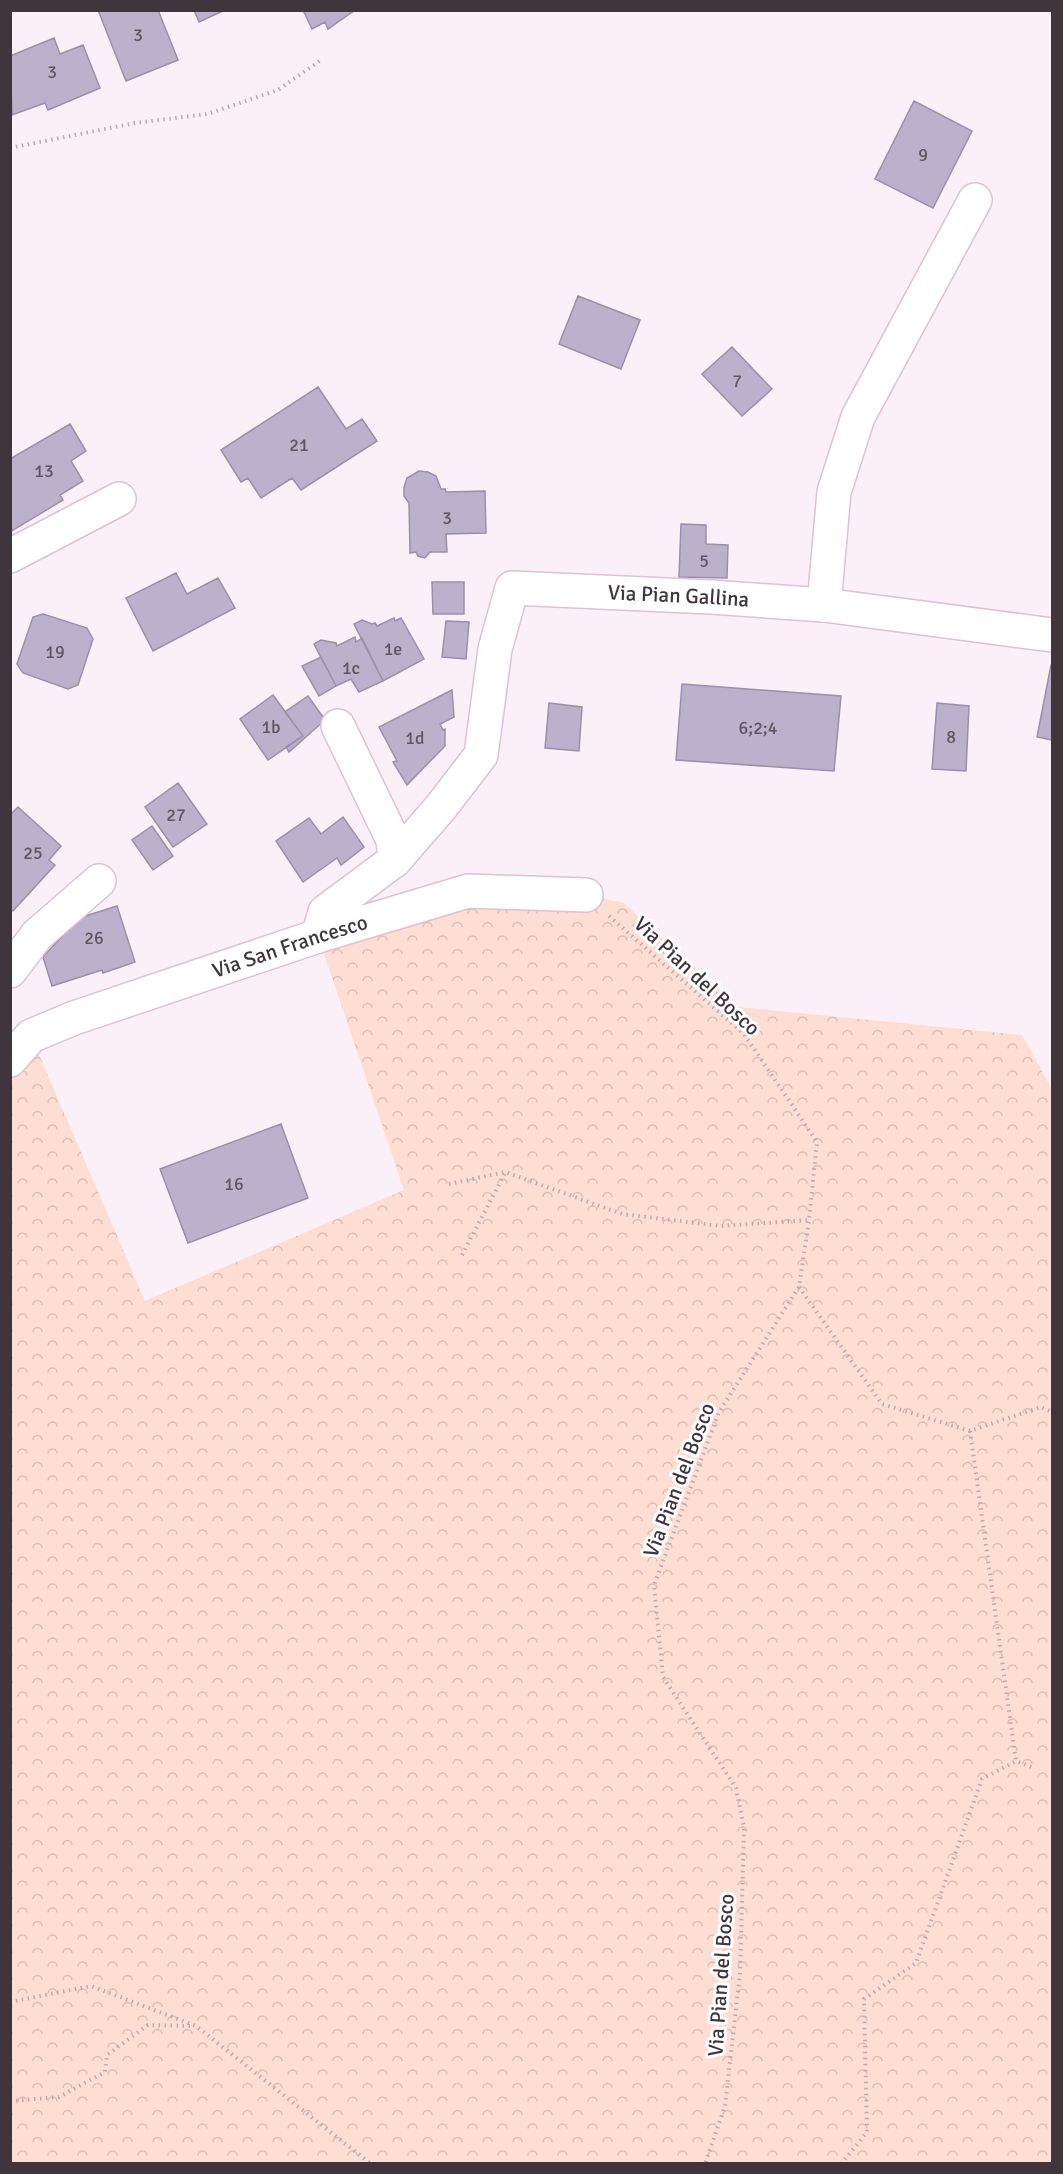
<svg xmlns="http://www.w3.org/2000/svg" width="1063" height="2174" font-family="Signika,sans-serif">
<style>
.forest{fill:url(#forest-crowns)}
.building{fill:#bcb0cc;stroke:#9b8fa9;stroke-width:1.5}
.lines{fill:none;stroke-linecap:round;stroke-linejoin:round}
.minor-casing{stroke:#ddc1d4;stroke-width:36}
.path{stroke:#b8acb4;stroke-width:4;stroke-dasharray:1.5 4.5;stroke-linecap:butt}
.minor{stroke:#fff;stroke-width:33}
.labels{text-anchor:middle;stroke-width:6;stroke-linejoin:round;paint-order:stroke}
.number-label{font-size:18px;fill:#5f5461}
.street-label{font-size:21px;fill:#40353d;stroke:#fff}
</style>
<defs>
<pattern id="forest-crowns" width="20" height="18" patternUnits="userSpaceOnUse" patternTransform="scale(1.5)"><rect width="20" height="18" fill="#feddd2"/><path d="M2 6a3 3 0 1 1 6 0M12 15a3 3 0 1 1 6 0" fill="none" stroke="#dbbeb5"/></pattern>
</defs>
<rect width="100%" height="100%" fill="#fcf0f8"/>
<path class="forest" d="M468,891l118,4 38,8 114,104 284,28 30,54v1074l-1041,1 -1,-1104 21,-24 114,265 259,-111 -86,-254z"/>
<path class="building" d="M98,10h60l20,50 -52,21z
M194,10h31l-26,12z
M303,10h52l-27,19 -3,-7 -13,7z
M54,38l6,16 23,-9 17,43 -52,22 -3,-7 -33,12 -2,-59z
M914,101l58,30 -39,77 -58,-29z
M578,296l62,24 -19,49 -62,-25z
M732,347l40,42 -30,27 -40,-42z
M318,387l28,42 16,-10 15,22 -76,49 -9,-12 -31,20 -13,-20 -7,4 -20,-32z
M70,424l16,27 -15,10 12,20 -23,14 3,5 -53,32v-73z
M419,471l9,1 8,4 5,13h4l1,3 39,-1 1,42 -40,1 1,18h-17l-5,6 -7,-2 -2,-4 -6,1 -1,-50 -5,-7v-9l3,-9z
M681,524l25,1v19l22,1 -1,33 -48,-1z
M176,573l11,21 31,-16 17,30 -82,43 -27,-53z
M432,582h32v32h-31z
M43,614l44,14 6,11 -15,46 -10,4 -45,-16 -6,-9 16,-47z
M394,618l1,3 6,-3 23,41 -41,22 -29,-57 8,-4 10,4 3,-1 2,3z
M446,621l23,1 -3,37 -24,-2z
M355,637l1,5 6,-4 21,43 -24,11 -8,-13 -15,7 -22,-42 7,-4 15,3 1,3z
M321,657l15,29 -17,10 -17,-30z
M1051,665h1v75l-15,-3z
M682,684l159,12 -7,75 -158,-11z
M452,690l2,27 -14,7 3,6 2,-1v17l-38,39 -14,-23 4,-1 -18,-34z
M273,695l30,41 -35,24 -28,-41z
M308,696l17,24 -36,32 -3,-5 17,-11 -18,-24z
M549,703l33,4 -3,44 -34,-3z
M937,703l32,3 -3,65 -34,-2z
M178,783l29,41 -34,23 -28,-40z
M18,807l43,39 -12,14 6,5 -42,46 -3,-3v-93z
M343,817l21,30 -23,18 -4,-7 -34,24 -27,-41 33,-23 12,16z
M152,826l21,30 -20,14 -21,-30z
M117,906l18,56 -32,11 -1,-3 -50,16 -9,-29 36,-39z
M281,1124l27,74 -120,45 -28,-74z"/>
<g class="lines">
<g class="minor-casing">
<g id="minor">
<path d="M10,556l109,-57"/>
<path d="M824,605l10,-113 24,-75 117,-217"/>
<path d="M338,726l55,114 2,20"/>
<path id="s1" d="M318,936l7,-24 70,-52 46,-53 40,-52 14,-106 17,-61 199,9 113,8 228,30"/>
<path d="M10,971l27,-36 62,-54"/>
<path id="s2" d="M10,1060l21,-24 43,-18 244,-82 150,-45 118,4"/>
</g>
</g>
<path class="path" d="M10,148l125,-25 72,-9 71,-24 43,-30
M609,916l135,118 73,108 -8,78 -10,67 -80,125 -65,173 9,92 73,111 8,40 -4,146 -15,132 -20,58
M449,1184l56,-12 117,42 99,12 88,-6
M462,1255l43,-82
M799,1287l83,117 88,27 71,-24 11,5
M970,1431l46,330 18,7
M10,2002l81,-16 105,40 175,138
M10,2101l49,-4 46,-25 2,-17 41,-30 44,1
M841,2164l26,-32 -3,-133 52,-36 66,-184 34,-18"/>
<use href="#minor" class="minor"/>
</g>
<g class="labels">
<g class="number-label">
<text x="138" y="41">3</text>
<text x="52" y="78">3</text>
<text x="923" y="161">9</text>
<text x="737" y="387">7</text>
<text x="299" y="451">21</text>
<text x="44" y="477">13</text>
<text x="447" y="524">3</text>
<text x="704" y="567">5</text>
<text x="393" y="655">1e</text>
<text x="55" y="658">19</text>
<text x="351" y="674">1c</text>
<text x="271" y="733">1b</text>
<text x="758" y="734">6;2;4</text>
<text x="951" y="743">8</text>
<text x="415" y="744">1d</text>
<text x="176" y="821">27</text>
<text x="33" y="859">25</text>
<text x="94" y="944">26</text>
<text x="234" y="1190">16</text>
</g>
<g class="street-label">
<text dy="7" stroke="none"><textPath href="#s1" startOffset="585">Via Pian Gallina</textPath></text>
<text dy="7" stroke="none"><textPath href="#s2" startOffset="306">Via San Francesco</textPath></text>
<text transform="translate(697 976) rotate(43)" y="7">Via Pian del Bosco</text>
<text transform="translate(679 1480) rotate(-69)" y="7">Via Pian del Bosco</text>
<text transform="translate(721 1975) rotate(-86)" y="7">Via Pian del Bosco</text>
</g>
</g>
<rect width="1063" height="2174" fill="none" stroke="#40353d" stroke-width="24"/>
</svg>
